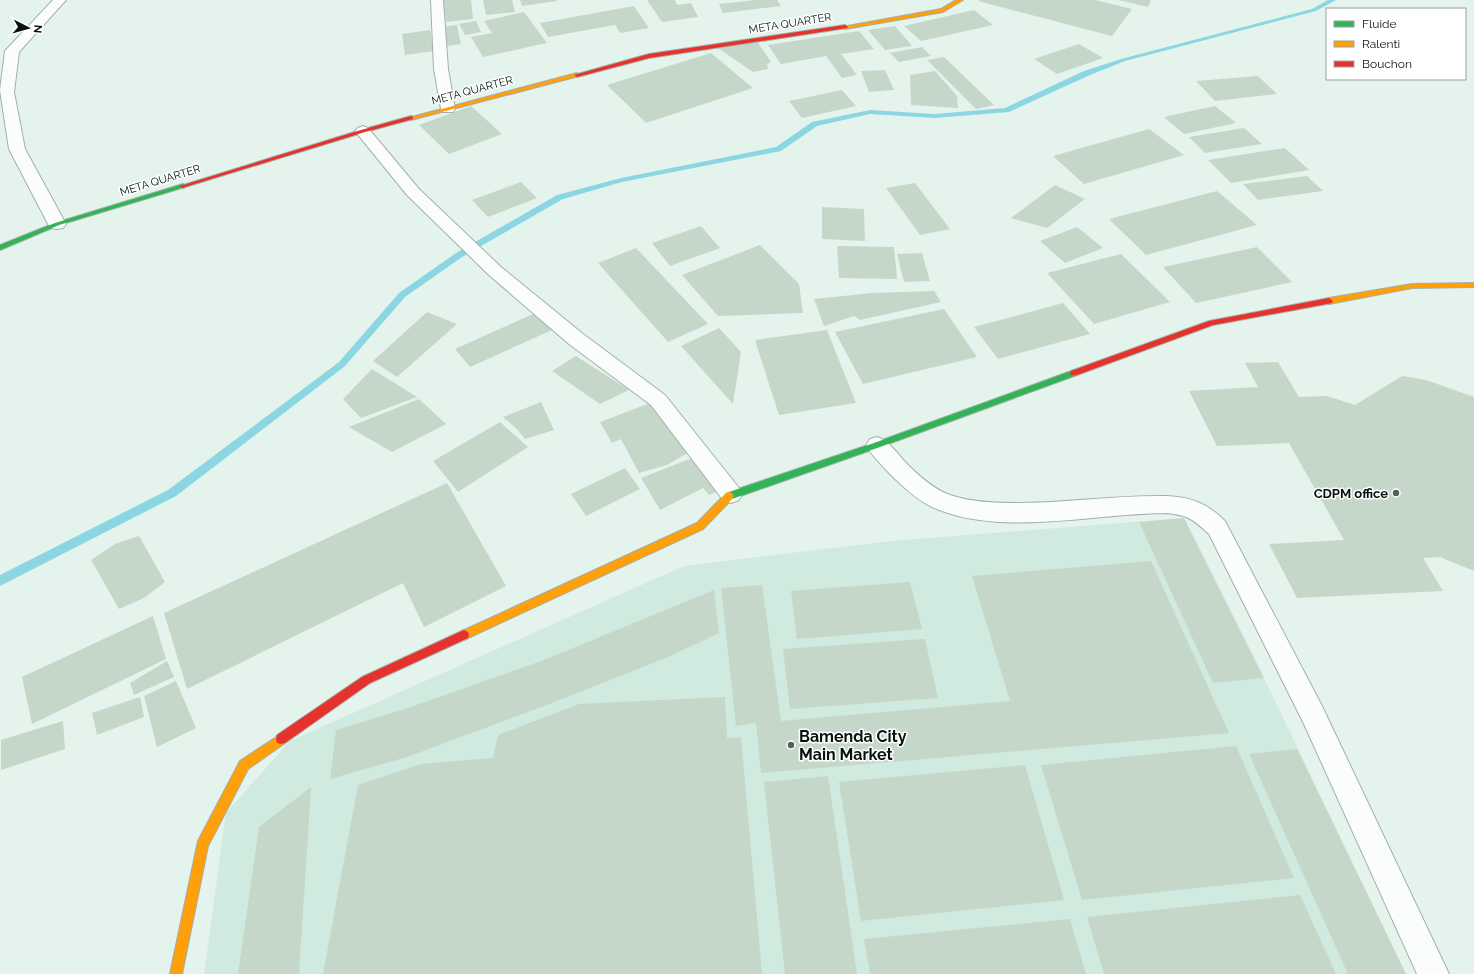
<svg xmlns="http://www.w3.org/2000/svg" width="1474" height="974" font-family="Raleway,sans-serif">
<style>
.built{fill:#d0eadf}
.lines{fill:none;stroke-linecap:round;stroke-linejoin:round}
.stream{fill:#8bd6e2;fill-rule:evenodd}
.building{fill:#c5d7c9}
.street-casing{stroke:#a3afaa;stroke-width:2}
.fast-casing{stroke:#a3afaa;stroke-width:2}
.slow-casing{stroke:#a3afaa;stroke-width:2}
.jam-casing{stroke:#a3afaa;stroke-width:2}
.street{fill:#fbfdfc;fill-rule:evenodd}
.fast{fill:#30b455;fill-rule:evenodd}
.slow{fill:#ff9f0a;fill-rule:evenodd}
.jam{fill:#e5322d;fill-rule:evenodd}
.poi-dot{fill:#55615c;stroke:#fff;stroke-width:1.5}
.labels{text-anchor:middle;stroke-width:3;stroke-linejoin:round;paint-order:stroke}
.far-street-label{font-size:11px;fill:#08120e;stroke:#fff}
.poi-label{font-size:13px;font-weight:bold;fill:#08120e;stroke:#fff;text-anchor:end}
.near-poi-label{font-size:16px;font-weight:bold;fill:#08120e;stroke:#fff;text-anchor:start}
</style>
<rect width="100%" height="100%" fill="#e4f4ed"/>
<path class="built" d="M1184,518l80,160 142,296h-1202l22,-161 64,-72 394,-175 207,-25z"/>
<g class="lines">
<path class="stream" d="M1328,0h8l-20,11 -191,50 -35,14 -81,37 -74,6 -65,-4 -53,12 -36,25 -159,31 -59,17 -101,58 -57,40 -60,69 -169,130 -176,90v-11l168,-85 171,-128 60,-69 57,-40 101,-58 64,-17 155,-31 36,-25 58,-12 65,4 70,-6 79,-37 37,-12 191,-50z"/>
</g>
<path class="building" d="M443,0h28l2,19 -27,3z
M483,0h29l3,12 -29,3z
M520,0h37v1l-35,5z
M647,0h28l2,5 14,-2 7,14 -36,5z
M756,0h21l4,6 -58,7 -4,-9z
M979,0h116l37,9 -20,27 -134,-35z
M1118,0h33l-3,7z
M634,6l15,22 -29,5 -5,-8 -67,12 -8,-14z
M974,10l19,15 -72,16 -17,-15z
M524,12l23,31 -64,14 -12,-20 21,-4 -8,-12z
M476,21l5,11 -16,3 -6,-11z
M457,25l4,19 -15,2 -4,-19z
M895,26l17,20 -27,4 -17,-20z
M430,30l4,21 -29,4 -3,-21z
M859,31l15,18 -33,5 16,21 -15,3 -16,-22 -45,8 -13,-19z
M757,41l14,21 -4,2 1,5 -15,3 -35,-24z
M1079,44l24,14 -46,16 -23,-15z
M922,47l9,9 -32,6 -9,-9z
M711,53l42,35 -107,35 -39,-38z
M944,57l50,48 -18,4 -49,-49z
M885,70l9,20 -25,2 -8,-21z
M935,71l22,25 1,12 -47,-3 -1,-30z
M1258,76l19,18 -62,7 -19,-20z
M842,90l14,16 -54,12 -13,-17z
M471,106l31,28 -53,20 -30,-29z
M1215,106l21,17 -52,11 -20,-17z
M1244,128l18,16 -57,9 -16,-16z
M1149,129l35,26 -100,29 -31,-28z
M1285,148l24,22 -78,13 -23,-23z
M1307,176l16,15 -65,9 -15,-16z
M521,182l16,16 -49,19 -16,-17z
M915,183l35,46 -30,6 -34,-47z
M1055,185l30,14 -38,29 -36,-10z
M1217,191l40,34 -111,30 -37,-36z
M822,207l42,2 1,32 -43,-2z
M701,226l19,22 -50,18 -18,-23z
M1077,227l26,21 -38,15 -25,-22z
M760,245l39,39 4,29 -85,3 -36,-41z
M837,246l57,1 3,32 -58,-1z
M1257,247l35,35 -96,21 -33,-36z
M636,248l72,76 -40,18 -70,-79z
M922,253l8,28 -26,1 -7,-28z
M1121,254l49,48 -76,22 -47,-51z
M934,291l7,11 -81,18 -6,-4 -30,10 -10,-27 58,-6z
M1063,303l27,31 -92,25 -24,-32z
M944,309l33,48 -114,27 -28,-52z
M427,312l30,12 -60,53 -24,-16z
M535,313l17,17 -82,37 -15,-18z
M719,328l22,24 -8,52 -52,-58z
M827,330l29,73 -77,12 -24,-75z
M576,356l53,34 -29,14 -48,-33z
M1278,362l21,35 28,-1 28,9 47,-29 24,4 48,17v174l-34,-14 -17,1 20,33 -146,7 -28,-54 75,-4 -55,-97 -72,3 -28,-55 69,-4 -13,-24z
M372,369l45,28 -56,21 -18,-19z
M419,399l27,25 -54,28 -43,-25z
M658,400l33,51 -24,14 -28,8 -18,-34 -9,4 -12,-21z
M541,402l13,28 -29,9 -9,-11 -13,-11z
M500,422l28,25 -70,45 -25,-31z
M692,458l24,34 -7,3 -6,-7 -43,22 -19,-32z
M625,468l15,21 -54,27 -15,-22z
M447,483l59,103 -82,41 -21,-44 -216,106 -23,-76z
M1184,518l80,160 -51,5 -74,-161z
M139,536l26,46 -21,16 -25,11 -28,-49 24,-16z
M1151,561l78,172 -468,40 -5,-50 -20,3 -15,-138 41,-3 19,136 229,-20 -38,-125z
M910,582l12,47 -125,10 -6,-48z
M714,590l5,43 -51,24 -116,46 -145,54 -77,22 6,-49 72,-22 136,-48z
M153,616l13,43 -134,65 -10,-47z
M925,639l13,59 -148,11 -7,-60z
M167,661l7,16 -40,18 -4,-12z
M176,681l20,47 -39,19 -13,-51z
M140,697l4,20 -47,18 -5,-22z
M725,697l2,41 14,-1 21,237h-439l35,-189 63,-21 72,-6 5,-23 81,-31z
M63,721l2,28 -64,21v-30z
M1236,746l58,132 -212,22 -41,-135z
M1297,749l109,225h-58l-99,-220z
M1025,765l39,135 -203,21 -22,-139z
M828,776l29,198h-72l-21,-192z
M311,787l-12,187h-61l21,-147z
M1300,895l36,79h-232l-17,-57z
M1070,919l16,55h-216l-6,-35z"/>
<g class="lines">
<g class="street-casing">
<path id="street" d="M53,0h13l-47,52 -5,40 11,57 41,75 -3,4 -6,1 -6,-1 -3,-4 -39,-75 -9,-59 5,-39z
M431,0h12l5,69 7,40 -2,3h-10l-2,-3 -7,-40z
M363,126l5,2 51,61 82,78 82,67 82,61 74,93 3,6 -3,6 -8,3 -8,-3 -72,-95 -82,-61 -80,-69 -82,-80 -52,-64 3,-3z
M877,437c12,4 20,16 29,26 12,12 27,26 44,32 20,7 44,8 66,8 50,0 101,-8 151,-7 24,1 41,8 58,25l97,185 127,268h-32l-113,-250 -95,-190c-15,-14 -21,-19 -42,-21 -72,0 -167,25 -235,-6 -16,-8 -30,-21 -43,-34 -8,-9 -17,-17 -23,-28l4,-6z"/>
</g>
<g class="fast-casing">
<path id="fast" d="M183,184l3,2 -1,1 -126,38 -59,25v-5l55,-22z
M1074,370l3,1 1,2 -1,2 -197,72 -151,53 -3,-1 -2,-3 2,-3 148,-50z"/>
</g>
<g class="slow-casing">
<path id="slow" d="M956,0h7l-20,12 -98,17 -3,-2 99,-18z
M577,73l3,2 -1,1 -168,44 -3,-2z
M1474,283v4l-62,1 -83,16 -4,-3 4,-3 83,-14z
M729,492l3,1 2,3 -2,3 -29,30 -235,109 -4,2 -4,-2 -1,-3 1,-3 237,-109 29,-30z
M281,734l4,1 1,4 -1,4 -37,26 -40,77 -26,128h-12l28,-133 42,-80z"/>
</g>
<g class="jam-casing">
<path id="jam" d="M845,25l3,2 -1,1 -198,30 -72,19 -3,-2 75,-21z
M411,116l2,1v2l-48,13 -180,55 -2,1 -3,-2 181,-56z
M1329,298l4,3 -1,2 -119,22 -136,50h-6l-1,-2 1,-2 138,-50z
M464,630l4,2 1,3 -1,3 -98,45 -85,60 -4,1 -4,-1 -1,-4 1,-4 85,-58z"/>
</g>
<use href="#street" class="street"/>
<use href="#fast" class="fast"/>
<use href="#slow" class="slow"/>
<use href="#jam" class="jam"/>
</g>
<g class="poi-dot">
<circle cx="1396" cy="493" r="4"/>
<circle cx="791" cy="745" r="4"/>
</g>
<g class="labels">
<g class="far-street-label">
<text transform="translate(790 23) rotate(-9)" y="4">META QUARTER</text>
<text transform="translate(472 90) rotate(-15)" y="4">META QUARTER</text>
<text transform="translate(160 180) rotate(-17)" y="4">META QUARTER</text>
</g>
<g class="poi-label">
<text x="1388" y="498">CDPM office</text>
</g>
<g class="near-poi-label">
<text x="799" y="742">Bamenda City<tspan x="799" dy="18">Main Market</tspan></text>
</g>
</g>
<rect x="1326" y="8" width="140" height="72" fill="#ffffff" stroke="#9ca09f"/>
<rect x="1334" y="21" width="20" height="6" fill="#30b455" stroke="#9ca09f"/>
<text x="1362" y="28" font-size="12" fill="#08120e">Fluide</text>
<rect x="1334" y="41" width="20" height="6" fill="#ff9f0a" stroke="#9ca09f"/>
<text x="1362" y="48" font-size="12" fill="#08120e">Ralenti</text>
<rect x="1334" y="61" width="20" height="6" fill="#e5322d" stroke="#9ca09f"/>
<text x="1362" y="68" font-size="12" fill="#08120e">Bouchon</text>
<g transform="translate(28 28) rotate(96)" stroke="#ffffff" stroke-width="3" paint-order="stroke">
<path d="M0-3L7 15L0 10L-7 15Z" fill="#08120e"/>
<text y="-6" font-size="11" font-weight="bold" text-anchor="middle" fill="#08120e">N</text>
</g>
</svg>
